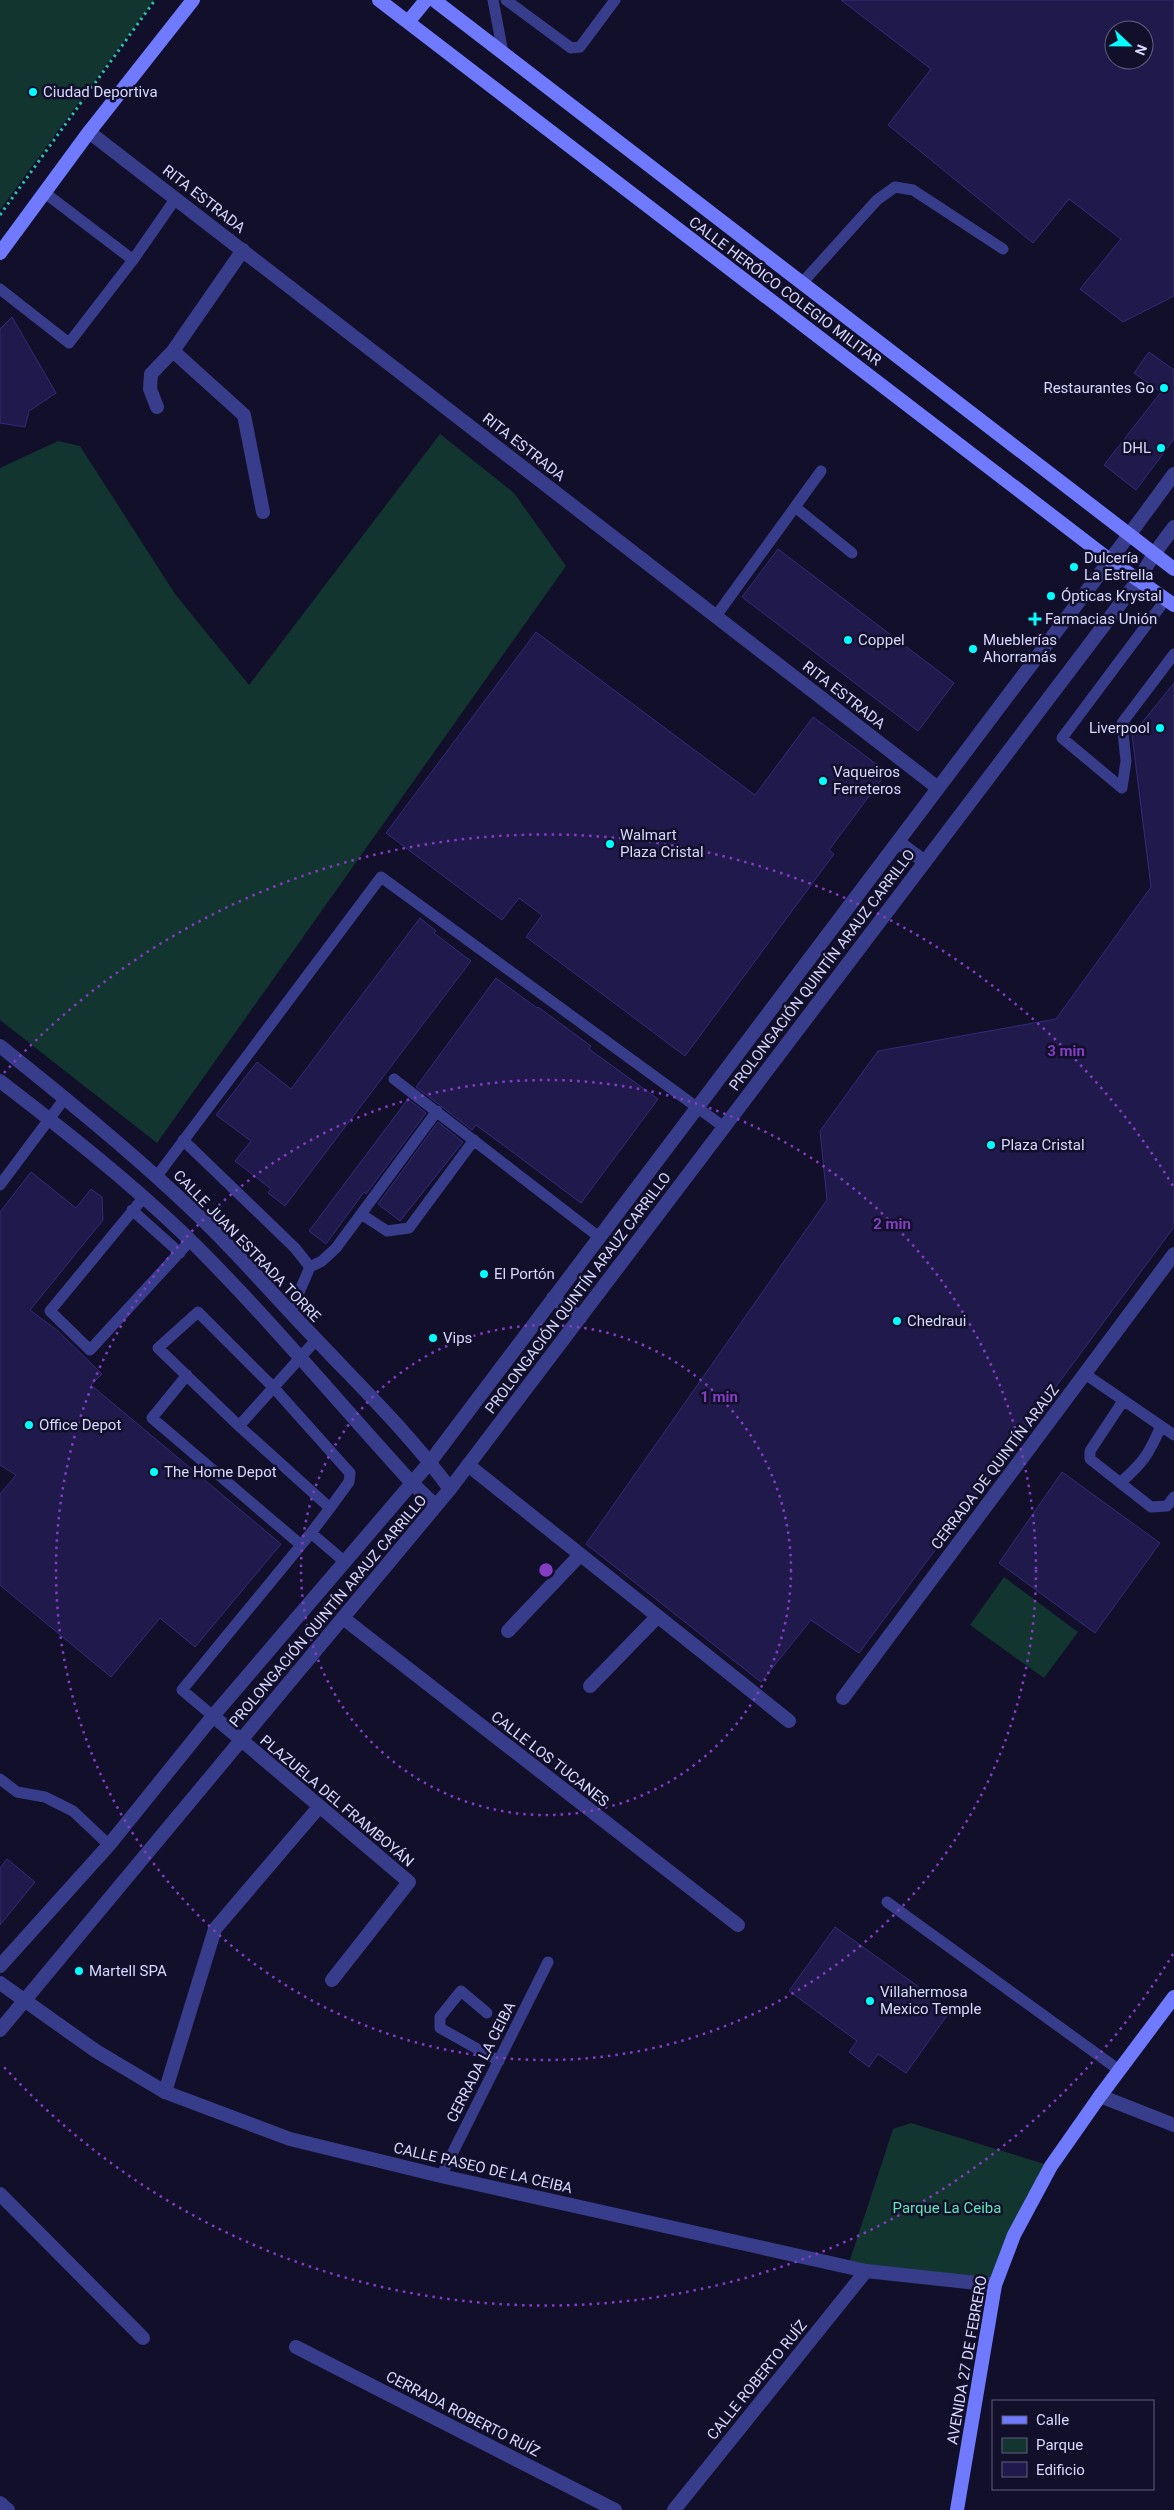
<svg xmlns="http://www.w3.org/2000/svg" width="1174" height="2510" font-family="Roboto,sans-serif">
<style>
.green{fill:#123530}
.building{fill:#201a4c;stroke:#332b79;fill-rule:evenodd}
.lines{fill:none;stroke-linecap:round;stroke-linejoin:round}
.path{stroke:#2ac1aa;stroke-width:3;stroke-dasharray:2.5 4;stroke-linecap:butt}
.service{stroke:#383d8b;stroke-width:11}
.minor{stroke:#383d8b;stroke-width:14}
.tertiary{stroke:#383d8b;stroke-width:14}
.secondary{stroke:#6f7aff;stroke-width:14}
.ring{fill:none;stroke:#843dc5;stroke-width:2.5;stroke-dasharray:2.5 5}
.poi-dot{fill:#04feff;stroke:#110f2a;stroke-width:2}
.labels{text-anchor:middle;stroke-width:5;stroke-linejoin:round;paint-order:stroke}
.poi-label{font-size:15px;fill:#d9d8ff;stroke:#110f2a;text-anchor:start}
.street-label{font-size:15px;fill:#d9d8ff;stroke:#110f2a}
.park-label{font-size:15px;fill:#5ee6b7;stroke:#110f2a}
.centre{fill:#843dc5;stroke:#110f2a;stroke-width:2.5}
.ring-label{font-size:15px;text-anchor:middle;font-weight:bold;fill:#843dc5;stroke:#110f2a;stroke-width:5;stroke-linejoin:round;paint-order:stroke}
</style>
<rect width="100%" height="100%" fill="#110f2a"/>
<path class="green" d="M0,0h154l-154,210z
M440,434l74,59 52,73 -409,577 -157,-123v-552l58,-27 22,5 95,148 74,91z
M1004,1577l74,55 -34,46 -74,-53z
M911,2123l140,43 -56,119 -147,-19 45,-137z"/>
<path class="building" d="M841,0h333v296l-51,26 -43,-33 41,-50 -52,-40 -36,44 -145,-118 43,-56zM1114,30h30v30h-30z
M12,317l44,76 -27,18 -4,16 -25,-4v-94z
M1149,352l25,18v69l-38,51 -32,-25 57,-73 -27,-19z
M778,549l176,134 -36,48 -176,-134z
M536,632l219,163 58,-78 74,55 -58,78 5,4 -149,202 -159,-119 16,-22 -23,-17 -17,22 -116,-87z
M1174,683v544l-315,426 -48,-33 -50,62 -175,-138 241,-344 -7,-69 58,-80 178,-32 95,-132 -19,-152z
M420,918l16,13 -2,2 37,28 -186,245 -17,-13 3,-4 -36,-28 16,-20 -35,-26 41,-53 34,27z
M496,978l41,30 1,-1 53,39 -2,3 69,50 -77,104 -105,-78 -4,5 -56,-43z
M408,1099l18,14 -60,81 -2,-2 -38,52 -17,-13z
M438,1122l25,20 -63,79 -22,-17z
M31,1172l45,36 15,-19 11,8 1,23 -73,90 28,21 44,43 -11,11 190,159 -86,103 -35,-29 -49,59 -111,-92v-91l16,-19 -16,-10v-253z
M1062,1472l98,71 -65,90 -96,-70z
M7,1859l28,23 -35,43v-57z
M835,1927l116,83 -45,63 -28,-19 -9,13 -20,-15 8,-11 -68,-50z"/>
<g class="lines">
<path class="path" d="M0,215l155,-215"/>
<path class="service" d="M493,0l10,53
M506,0l65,48 9,-1 35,-47
M133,260l43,-62
M802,283l75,-83 18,-13 18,3 90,59
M0,289l69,54 64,-83 -88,-67
M795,507l57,46
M1166,599l-104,139 60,50 4,-27 -4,-38 52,-69
M716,616l105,-145
M394,1079l205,158
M183,1140l112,108 15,19 -20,46
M157,1176l224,-299 343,250
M0,1185l65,-87
M144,1197l-94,114 40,39 100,-109
M132,1210l48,43
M361,1214l26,17 22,-3 65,-88
M310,1267l12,-6 14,-13 101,-137
M1085,1374l89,61
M187,1375l-35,43 149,127
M1123,1401l-33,50v8l61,48 16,-1 7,-9
M239,1426l-81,-78 40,-36 76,76 76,85 -1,9 -19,26
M1120,1483c23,-20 29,-29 41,-57
M311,1533l19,-25 -91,-82 77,-86
M213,1716l-31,-26 129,-157 34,29
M0,1779l17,13 28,5 28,14 36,34
M887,1902l232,168
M487,2013l-26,-22 -21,26v11l59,33
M441,2176l107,-214"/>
<path class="minor" d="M89,132l849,656
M173,351l71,64 19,97
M157,407l-7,-18 1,-15 22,-23 70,-101
M1129,535l45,-61
M1154,554l20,-27
M468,1465l321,256
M343,1618l395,307
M508,1631l72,-76
M590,1686l67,-69
M843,1698l331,-444
M213,1716l196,166 -77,98
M165,2092l50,-163 104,-122
M1100,2096l74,29
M0,2194l143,144
M296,2347l319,163
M674,2510l192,-239"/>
<path class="tertiary" d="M898,842l27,20
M0,1046c70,56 140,113 204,175 37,36 71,76 107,113 47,50 98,99 139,155
M0,1081c65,50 130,101 189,158 78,77 149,163 223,244l24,23
M553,1298l27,20
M0,1966l109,-121 104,-129 217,-254 699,-927
M0,1983l96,68 69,41 125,47 151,37 425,95 129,14
M0,2030l450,-541 689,-910 15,-25
M0,2503l8,7"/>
<path class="secondary" d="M379,0l732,561 63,44
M434,0l740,569
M408,22l18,-22
M0,253l89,-121 104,-132
M957,2510l38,-225 19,-50 37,-69 49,-70 74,-99"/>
</g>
<g class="ring">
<circle cx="546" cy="1570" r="245"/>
<circle cx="546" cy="1570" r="490"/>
<path d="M1173 1954A735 735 0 0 1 4 2067M4 1073A735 735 0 0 1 1173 1186"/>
</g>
<g class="poi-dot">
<circle cx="33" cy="92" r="5"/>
<circle cx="1164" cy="388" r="5"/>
<circle cx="1161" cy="448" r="5"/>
<circle cx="1074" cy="567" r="5"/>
<circle cx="1051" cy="596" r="5"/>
<path d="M1032.5 611.5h5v5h5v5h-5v5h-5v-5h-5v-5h5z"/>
<circle cx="848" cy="640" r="5"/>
<circle cx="973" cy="649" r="5"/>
<circle cx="1160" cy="728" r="5"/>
<circle cx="823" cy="781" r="5"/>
<circle cx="610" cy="844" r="5"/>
<circle cx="991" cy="1145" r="5"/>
<circle cx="484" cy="1274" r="5"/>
<circle cx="897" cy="1321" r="5"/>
<circle cx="433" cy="1338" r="5"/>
<circle cx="29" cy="1425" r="5"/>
<circle cx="154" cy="1472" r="5"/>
<circle cx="79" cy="1971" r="5"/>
<circle cx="870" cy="2001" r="5"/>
</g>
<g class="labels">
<g class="poi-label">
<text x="43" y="97">Ciudad Deportiva</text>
<text x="1154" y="393" text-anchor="end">Restaurantes Go</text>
<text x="1151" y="453" text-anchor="end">DHL</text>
<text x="1084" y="563">Dulcería<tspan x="1084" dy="17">La Estrella</tspan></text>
<text x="1061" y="601">Ópticas Krystal</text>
<text x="1045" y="624">Farmacias Unión</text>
<text x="858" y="645">Coppel</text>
<text x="983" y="645">Mueblerías<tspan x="983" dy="17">Ahorramás</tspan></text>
<text x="1150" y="733" text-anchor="end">Liverpool</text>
<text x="833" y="777">Vaqueiros<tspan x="833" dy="17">Ferreteros</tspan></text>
<text x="620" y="840">Walmart<tspan x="620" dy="17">Plaza Cristal</tspan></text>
<text x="1001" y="1150">Plaza Cristal</text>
<text x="494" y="1279">El Portón</text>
<text x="907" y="1326">Chedraui</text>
<text x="443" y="1343">Vips</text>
<text x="39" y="1430">Office Depot</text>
<text x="164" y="1477">The Home Depot</text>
<text x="89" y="1976">Martell SPA</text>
<text x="880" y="1997">Villahermosa<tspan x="880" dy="17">Mexico Temple</tspan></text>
</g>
<g class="street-label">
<text transform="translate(204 199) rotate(38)" y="5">RITA ESTRADA</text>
<text transform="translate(785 291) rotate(37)" y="5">CALLE HERÓICO COLEGIO MILITAR</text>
<text transform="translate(524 447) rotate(38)" y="5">RITA ESTRADA</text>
<text transform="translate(844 695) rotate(38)" y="5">RITA ESTRADA</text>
<text transform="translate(822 970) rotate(-53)" y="5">PROLONGACIÓN QUINTÍN ARAUZ CARRILLO</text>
<text transform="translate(247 1246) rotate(46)" y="5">CALLE JUAN ESTRADA TORRE</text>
<text transform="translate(578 1293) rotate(-53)" y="5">PROLONGACIÓN QUINTÍN ARAUZ CARRILLO</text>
<text transform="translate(995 1467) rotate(-53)" y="5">CERRADA DE QUINTÍN ARAUZ</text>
<text transform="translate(328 1611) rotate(-50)" y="5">PROLONGACIÓN QUINTÍN ARAUZ CARRILLO</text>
<text transform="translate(550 1759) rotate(38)" y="5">CALLE LOS TUCANES</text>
<text transform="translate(337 1801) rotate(40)" y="5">PLAZUELA DEL FRAMBOYÁN</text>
<text transform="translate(481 2062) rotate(-63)" y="5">CERRADA LA CEIBA</text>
<text transform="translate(483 2168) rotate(13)" y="5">CALLE PASEO DE LA CEIBA</text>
<text transform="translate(967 2360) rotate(-80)" y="5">AVENIDA 27 DE FEBRERO</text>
<text transform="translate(757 2380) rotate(-51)" y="5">CALLE ROBERTO RUÍZ</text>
<text transform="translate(463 2414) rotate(27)" y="5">CERRADA ROBERTO RUÍZ</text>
</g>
<g class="park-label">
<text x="947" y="2213">Parque La Ceiba</text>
</g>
</g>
<circle cx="546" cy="1570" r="8" class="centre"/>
<g class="ring-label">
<text x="1066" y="1056">3 min</text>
<text x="892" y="1229">2 min</text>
<text x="719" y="1402">1 min</text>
</g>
<rect x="992" y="2400" width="162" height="90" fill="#110f2a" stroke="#615f7f"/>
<rect x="1002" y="2416" width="25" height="8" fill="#6f7aff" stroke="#615f7f"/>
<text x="1036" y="2425" font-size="15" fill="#d9d8ff">Calle</text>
<rect x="1002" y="2438" width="25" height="15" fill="#123530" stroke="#615f7f"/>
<text x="1036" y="2450" font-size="15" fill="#d9d8ff">Parque</text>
<rect x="1002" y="2462" width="25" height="15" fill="#201a4c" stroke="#615f7f"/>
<text x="1036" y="2475" font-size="15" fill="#d9d8ff">Edificio</text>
<g transform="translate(1129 45) rotate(112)"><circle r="24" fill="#110f2a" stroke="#615f7f"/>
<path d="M0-4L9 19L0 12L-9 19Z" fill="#04feff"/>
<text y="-8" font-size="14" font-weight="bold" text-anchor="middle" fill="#d9d8ff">N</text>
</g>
</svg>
